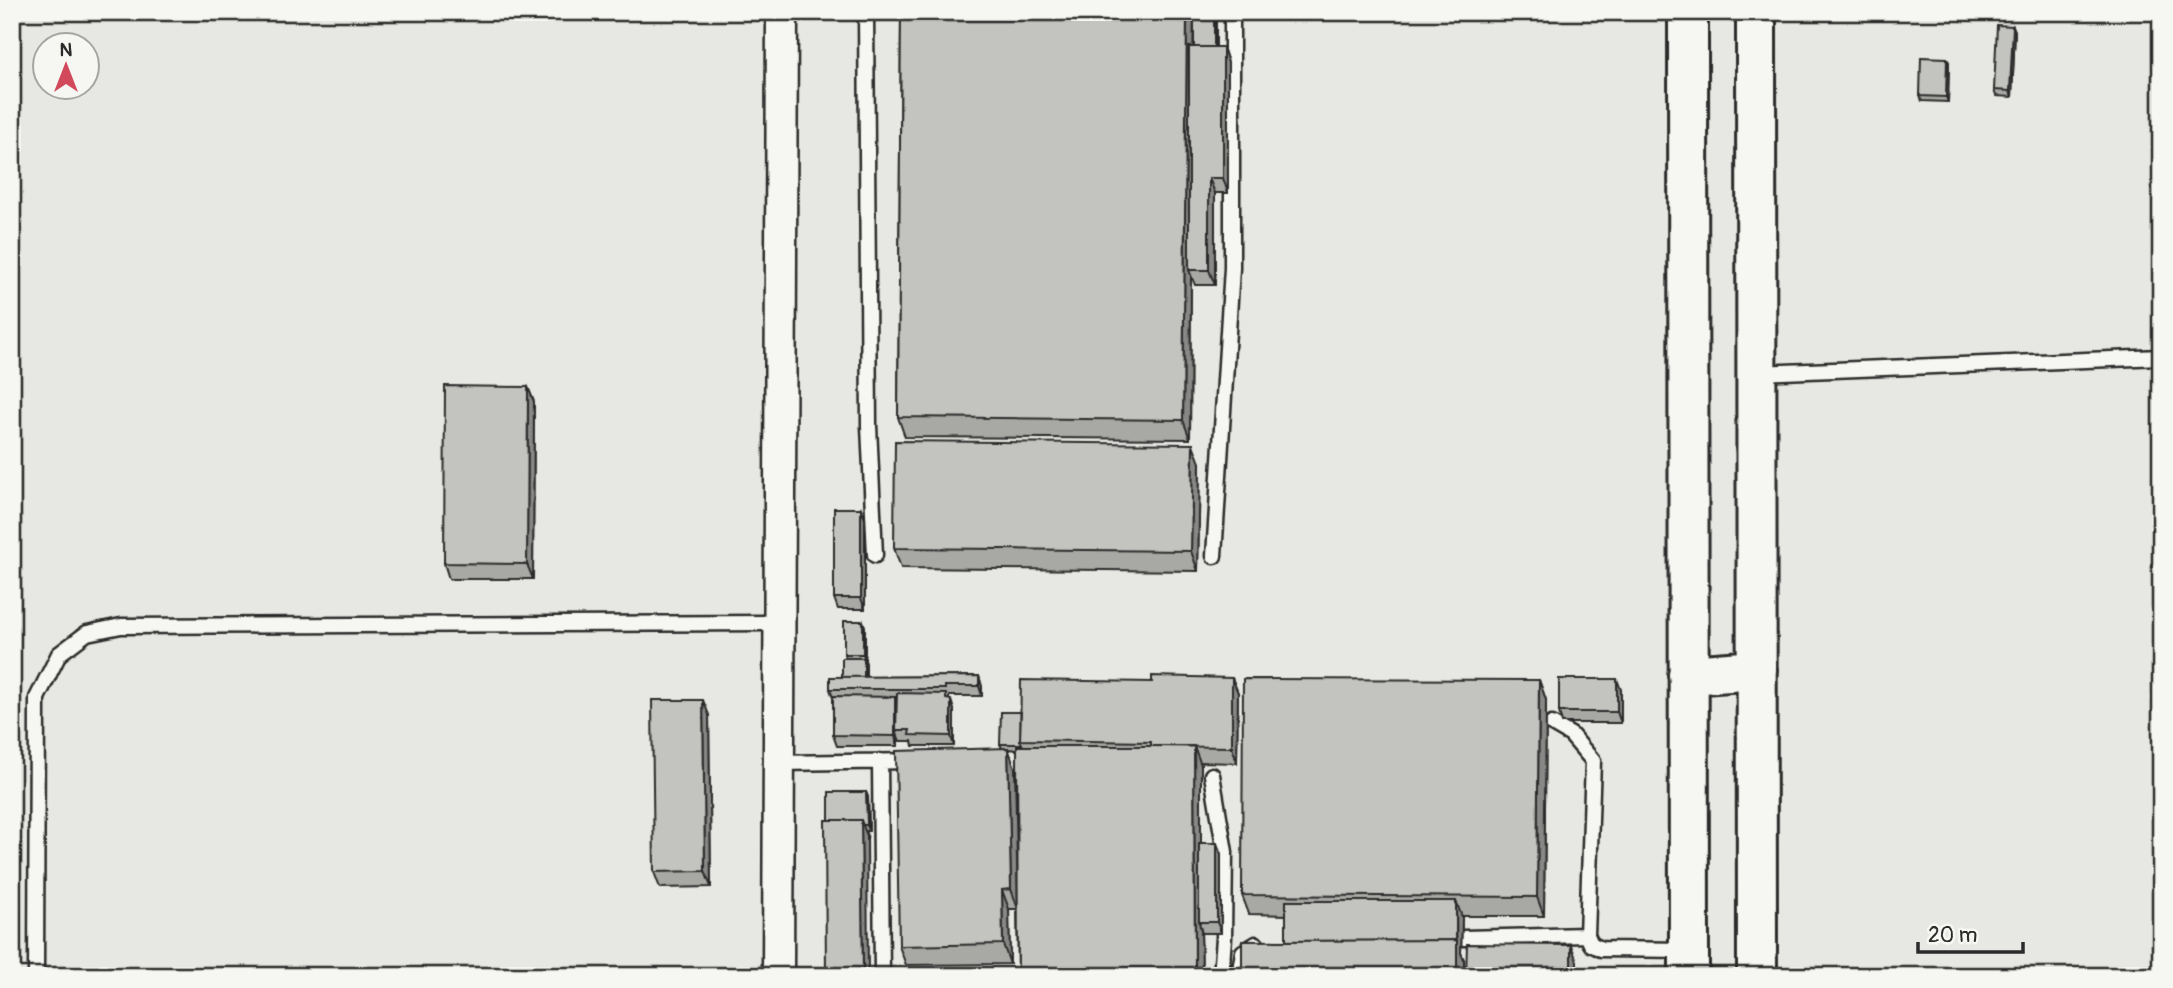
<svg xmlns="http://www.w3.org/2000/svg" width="2173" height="988" font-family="Pangolin,sans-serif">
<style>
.built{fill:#e7e7e3;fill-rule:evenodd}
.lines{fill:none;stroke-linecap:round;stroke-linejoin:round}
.lane-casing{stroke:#2b2b2b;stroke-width:19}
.street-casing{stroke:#2b2b2b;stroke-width:35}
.secondary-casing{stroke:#2b2b2b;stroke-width:44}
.lane{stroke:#f6f6f2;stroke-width:14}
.street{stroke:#f6f6f2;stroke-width:30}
.secondary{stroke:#f6f6f2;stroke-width:38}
.wall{fill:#a8a8a5;stroke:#2b2b2b;stroke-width:2;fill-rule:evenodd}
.shaded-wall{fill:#888886;stroke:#2b2b2b;stroke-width:2}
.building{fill:#c3c3c0;stroke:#2b2b2b;stroke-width:2}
</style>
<rect width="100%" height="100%" fill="#f6f6f2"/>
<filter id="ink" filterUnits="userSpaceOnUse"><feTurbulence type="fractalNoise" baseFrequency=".0143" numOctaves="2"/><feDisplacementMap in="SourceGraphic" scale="14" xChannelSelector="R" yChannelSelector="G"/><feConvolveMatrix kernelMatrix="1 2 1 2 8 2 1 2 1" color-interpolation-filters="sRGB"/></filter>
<g filter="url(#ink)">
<path class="built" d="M12,12h2149v964h-2149zM46,46h42v42h-42z"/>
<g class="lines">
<g class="lane-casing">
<path id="lane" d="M866,12l3,414 6,129
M1758,373l403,-16
M1214,556l18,-288v-256
M1552,724l19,11 22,26 -6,174 4,9 10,5 87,1
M880,761l2,215
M778,763l135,-2
M1212,775l13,77 -1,86 -3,38
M1463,938l124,-3
M36,976l1,-278 22,-44 28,-21 34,-7 658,-3
M1239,976l4,-24 13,-8"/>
</g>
<g class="street-casing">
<path id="street" d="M778,976l4,-964"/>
</g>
<g class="secondary-casing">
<path id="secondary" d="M1688,12l1,964
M1756,12l1,964
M1688,675l69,-5"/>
</g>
<use href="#lane" class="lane"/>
<use href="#street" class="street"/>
<use href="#secondary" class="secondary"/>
</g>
<path class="wall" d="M901,12h314l1,4v31h7l5,16v130h-13v92h-20l-4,-10 -1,164 -285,-2 -7,-20z
M2013,26l2,5 -3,66 -16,-1 -2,-6z
M1949,63l-1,39 -26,-1 -2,-5z
M528,387l6,15 -1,177h-84l-5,-16z
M1200,463l-2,108 -297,-3 -7,-20z
M861,508l4,11v90h-27l-4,-11z
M863,621l2,6v33l1,4v13l113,-1 3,11v9h-33v3l5,11v36h-41l-1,-5h-12l-2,-5v10h-61l-4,-11v-37l-3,-9 12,-12 4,-19 -2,-4z
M1232,678l6,15 -1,70 -38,-1 2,3v78l20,11v79h-19l-1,-3 1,46h-184l-1,-67h-8l1,55 -104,1 -7,-19 103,-198 -2,-4 21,-32 131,-30zM1008,749l9,1v133l-2,-115z
M1539,680l7,20 -2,216h-82l-1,37 3,7 -178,-19v-26l-37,-1 -7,-19z
M1621,690v33h-59l-3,-11z
M709,715l2,172 -51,1 -6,-16z
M866,792l2,5 1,34h-4l2,5 -38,-16z"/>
<path class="shaded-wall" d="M1187,12h7l-5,258 2,5 -1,164 -7,-19z
M1214,12l2,4v44l-2,-5z
M2013,26l2,5 -3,66 -2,-6z
M1223,47l5,16v130l-5,-15z
M1947,58l2,5 -1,39 -2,-5z
M1209,178l6,15v92l-6,-15z
M528,387l6,15 -1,177 -6,-15z
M1193,444l7,19 -2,108 -7,-20z
M861,508l4,11v90l-4,-11z
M863,621l2,6v33l-2,-6z
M864,658l2,6v22l-2,-5z
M979,676l3,11v9l-3,-10z
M1232,678l6,15 -1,70 -5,-16z
M1617,679l4,11v33l-4,-11z
M1539,680l7,20 -2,216 -7,-19z
M895,697l3,11 -2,22 2,6v10l-3,-10z
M703,700l6,15 2,172 -6,-16z
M951,700l3,10v36l-3,-10z
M1194,746l7,19v157h-2l2,8 1,46h-7z
M1008,748l7,20 3,141 -7,-20z
M866,792l2,5 1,34 -2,-6z
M861,820l6,16 1,140h-5z
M1217,843l4,11v79l-4,-11z
M1002,890l7,19 1,55 -7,-20z
M1456,901l6,16 -1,36 3,7v16h-7z
M1571,945l6,16v15h-6z"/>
<path class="building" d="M901,12h286l-4,408 -285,-3z
M1194,12h20v35h-20z
M1997,25l16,1 -3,65 -16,-1z
M1189,47h34v131h-14v92h-20z
M1921,57l26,1 -1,39 -26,-1z
M445,386l83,1 -1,177 -83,-1z
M895,441l298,3 -2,107 -297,-3z
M834,508h27v90h-27z
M844,621h19v33h-19z
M842,658h22v19h-22z
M979,676v10h-34v3h-115v-12z
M1152,676l80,2v69l-81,-1v-4l-131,-2 1,-60 131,2z
M1243,679l296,1 -2,217 -295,-2z
M1559,679h58v33h-58z
M897,693l49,1v5l5,1v36l-42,-1 1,-5h-14z
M833,696l62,1v39l-62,-1z
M652,700h51l2,171 -51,1z
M1001,712h20l-1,28 2,4h-22z
M1017,746h177l1,230h-177z
M1008,748l3,141 -9,1 1,54 -104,2 -3,-195z
M829,792h37l1,33h-4l-2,-5h-32z
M825,820h36l2,156h-37z
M1199,843h18v79h-18z
M1286,901h170v39l-170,1z
M1457,940v36h-215v-35z
M1467,944l104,1v31h-105z"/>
</g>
<rect width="2173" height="988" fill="none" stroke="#f6f6f2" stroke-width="42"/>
<rect x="21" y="21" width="2131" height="946" fill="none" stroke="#2b2b2b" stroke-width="2.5" filter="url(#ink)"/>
<g transform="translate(66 66)"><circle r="33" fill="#f6f6f2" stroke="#a5a5a2" stroke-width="2"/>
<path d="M0-5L12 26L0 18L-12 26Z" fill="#d1495b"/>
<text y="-10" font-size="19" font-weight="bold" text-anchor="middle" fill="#2b2b2b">N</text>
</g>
<path d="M1918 942v10h105v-10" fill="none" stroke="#2b2b2b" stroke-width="3.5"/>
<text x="1928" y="942" font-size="21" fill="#2b2b2b" stroke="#f6f6f2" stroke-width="5" paint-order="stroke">20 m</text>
</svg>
